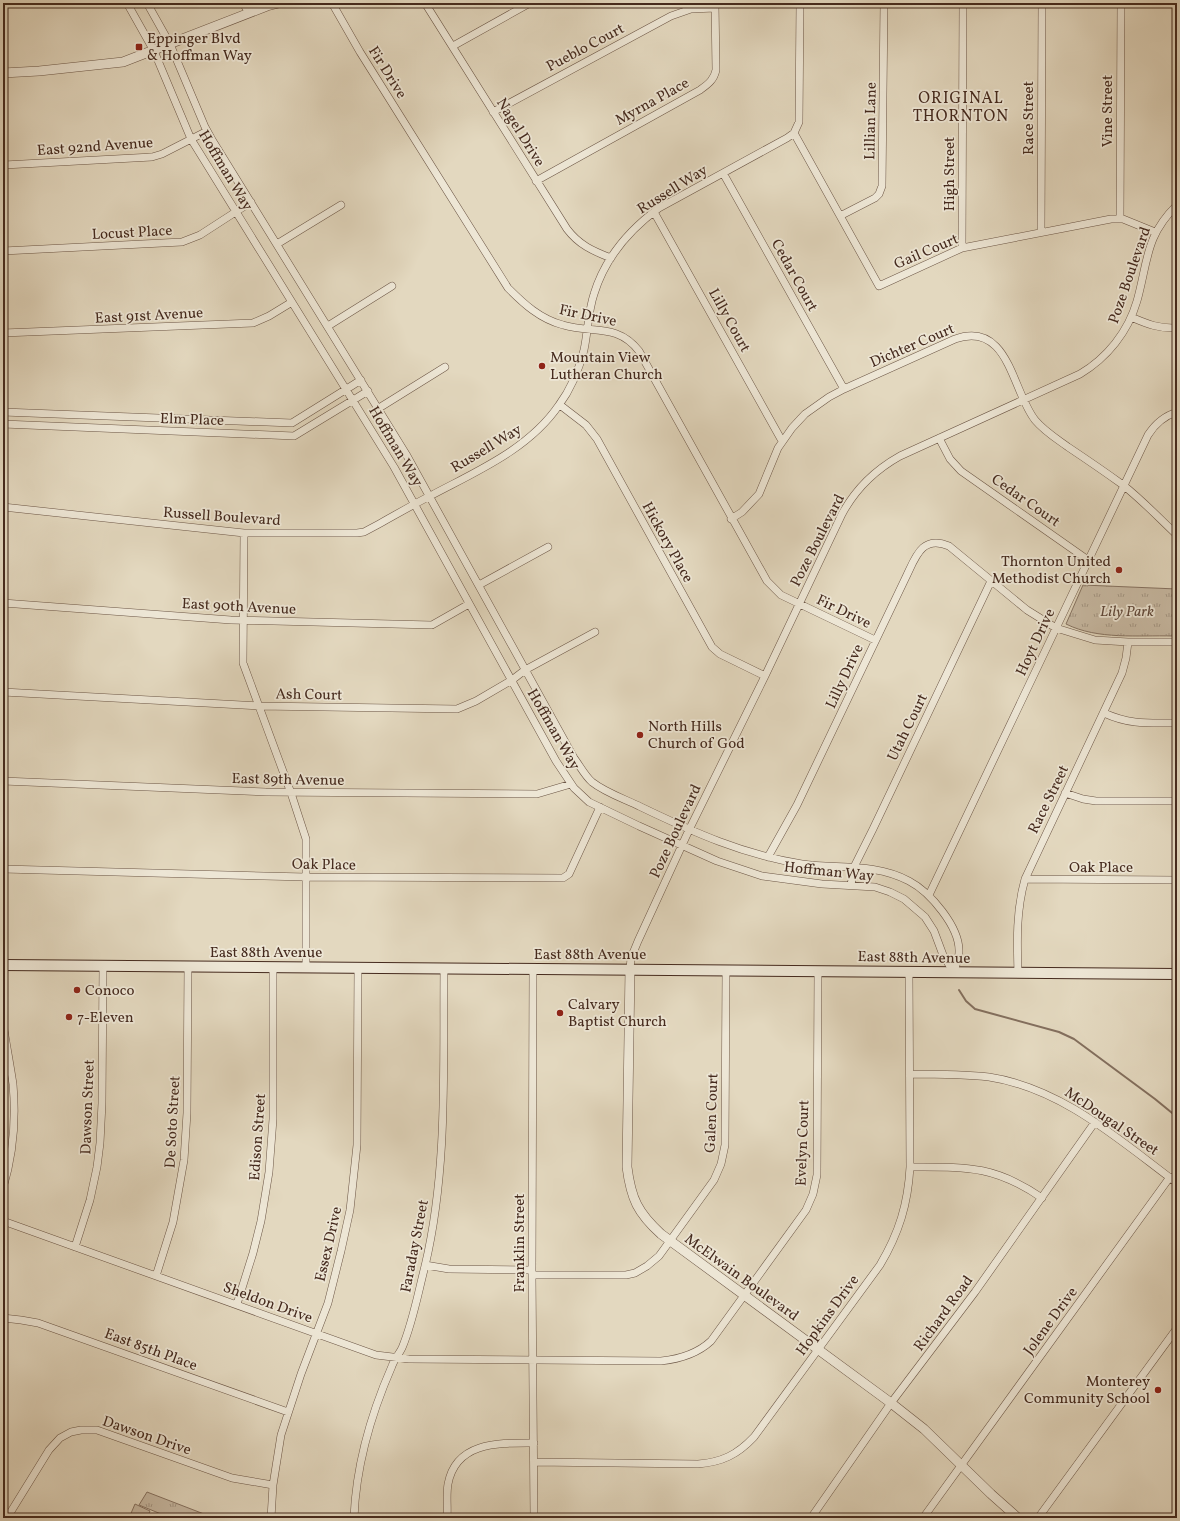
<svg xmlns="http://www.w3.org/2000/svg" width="1180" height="1521" font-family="Vollkorn,serif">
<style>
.park{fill:url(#park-tufts);stroke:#867261}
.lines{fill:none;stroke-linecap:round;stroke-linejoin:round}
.stream{stroke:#836f5e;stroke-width:2}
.minor-casing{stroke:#6c5646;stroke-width:8}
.tertiary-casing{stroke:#6c5646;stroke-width:10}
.secondary-casing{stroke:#452a1e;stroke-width:12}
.minor{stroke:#ede6d5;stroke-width:7}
.tertiary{stroke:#ede6d5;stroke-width:9}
.secondary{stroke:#ede6d5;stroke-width:10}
.poi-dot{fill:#8f2418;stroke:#ede6d5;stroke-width:1.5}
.labels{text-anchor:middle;stroke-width:3.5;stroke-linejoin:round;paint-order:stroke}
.poi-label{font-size:15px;fill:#452a1e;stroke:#ede6d5;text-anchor:start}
.street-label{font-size:15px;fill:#452a1e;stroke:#ede6d5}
.park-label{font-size:15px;font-style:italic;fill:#5f4739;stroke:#ede6d5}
.neighbourhood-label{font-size:16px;letter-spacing:1px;fill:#452a1e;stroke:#ede6d5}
</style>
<defs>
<pattern id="park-tufts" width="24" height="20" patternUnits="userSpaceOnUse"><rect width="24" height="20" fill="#c8baa4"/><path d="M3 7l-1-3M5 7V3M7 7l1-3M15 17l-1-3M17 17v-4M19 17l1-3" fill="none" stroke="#a49785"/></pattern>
</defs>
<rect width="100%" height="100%" fill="#e3d8bf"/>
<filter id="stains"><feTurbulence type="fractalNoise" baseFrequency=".005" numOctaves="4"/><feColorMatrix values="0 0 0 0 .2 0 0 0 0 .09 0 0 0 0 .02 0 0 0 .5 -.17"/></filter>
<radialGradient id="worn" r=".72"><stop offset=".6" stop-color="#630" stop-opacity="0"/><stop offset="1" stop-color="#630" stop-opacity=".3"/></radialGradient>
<path class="park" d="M1083,585l94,4v44l-4,3c-35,-1 -75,4 -107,-12z
M147,1492l57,22 -2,4h-31l-32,-13z
M135,1504l15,7 -3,7h-18z"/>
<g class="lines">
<path class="stream" d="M959,990l7,11 9,8 84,23 15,7 81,60 22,18"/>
<g class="minor-casing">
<path id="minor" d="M127,3l27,48 37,88 203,328 162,294 18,27 15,14 50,24 78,35 45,15 60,8 53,3 15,5 14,7 21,18 9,14 9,24 11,18
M147,3l23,41 35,83 6,11 195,316 168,304c6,8 11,18 18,24 14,11 33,17 49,25 52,25 103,48 161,57 36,5 73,-1 107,17 21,11 51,46 50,71 0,7 -4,14 -5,21
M243,3l6,10
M332,3l28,49 148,236c16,16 32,31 55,37 30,9 54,-2 76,26l128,230 14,14 94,45
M425,3l142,226c12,16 26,22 44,29
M453,46l77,-43
M493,112l178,-96 20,-7 24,-1
M794,133l85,153 83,-38 149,-29h12l32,13
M4,165l148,-8 10,-3 45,-23
M723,173l121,216
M536,181l164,-91c8,-6 14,-10 16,-20l-1,-67
M654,212l128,229
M840,216l35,-18 4,-4 3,-8 2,-183
M1120,219l1,-216
M1041,232l1,-229
M3,240l1,-167
M277,244l64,-39
M962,248l1,-245
M3,251l179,-9 18,-7 51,-33
M1131,317c16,7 29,12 46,11
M328,326l64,-40
M3,333l250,-10 16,-7 23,-14
M560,405l26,20 11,14 115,208 8,7 45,22
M379,408l66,-41
M3,412l289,11 69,-43
M3,424l291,12 74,-45
M939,438l11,21 11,12 127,89
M3,507l241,26h113l7,-1 15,-8c18,-10 35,-20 53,-29 45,-24 97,-46 127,-90 12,-16 20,-36 25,-55 4,-19 4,-38 10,-56 11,-36 35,-64 65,-86l128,-70 7,-5 5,-11 1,-119
M731,519l11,-7 17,-18 19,-46 14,-20 13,-14 24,-17 15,-8 111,-50c54,-19 57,52 80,81 9,11 22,19 33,27 18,12 37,25 55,38 19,15 36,33 54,50
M244,533l-1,130 48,130 15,46v128
M479,585l69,-38
M3,603l228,17 201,5 37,-21
M3,692l256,14 198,3 19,-8 36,-21 13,-10 70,-38
M1104,713c26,12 45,10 73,10
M3,781l263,11 138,1 133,1 34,-10
M1065,793l18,6 13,2h81
M768,857l29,-52 108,-226c10,-20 16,-45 44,-33l78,64 29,18 39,12 33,2h49
M3,869l303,8 257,1 6,-4 31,-67
M1025,879l152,1
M851,885l3,-18 19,-38 118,-248
M929,895l219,-460c7,-11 16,-19 29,-23
M533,969l-1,306 2,243
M630,969l1,-11 7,-17 51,-111 76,-154 77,-162c14,-26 33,-44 58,-58l180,-82c27,-16 48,-42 57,-73 11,-39 8,-65 40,-96
M1018,973c-1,-32 -2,-62 7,-94l97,-206 4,-15 2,-16
M3,1023c3,20 7,41 10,61 3,34 0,71 -10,104
M910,1074c26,0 53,0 79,3 73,11 130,63 188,106
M910,1167c56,0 84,-2 132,31
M3,1221l373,134 33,4 252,2c19,-2 36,-7 50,-20l95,-131 7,-16 4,-19 1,-204
M75,1247l15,-47 7,-33 3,-24 2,-40 1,-137
M425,1265l24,4 83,1
M532,1275h94l9,-2 12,-7 12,-10 55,-76 7,-16 4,-19 1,-175
M156,1276l17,-54 11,-62 3,-47 1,-147
M237,1304l16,-51 8,-32 8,-49 4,-53v-152
M3,1318l18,2 17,3 250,89
M534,1462l164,2c24,-2 39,-9 56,-27l126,-172c19,-32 28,-61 30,-98l-1,-195
M7,1518l42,-68 11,-12 11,-6 10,-2h16l135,48 41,7
M271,1518l2,-33 8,-50 20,-61 27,-71 13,-52 9,-41 7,-65 1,-177
M354,1518c2,-53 17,-104 38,-152 2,-6 7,-12 10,-18 11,-26 16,-55 23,-82 23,-97 18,-199 19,-298
M447,1518c1,-11 -1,-23 1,-34 8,-43 52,-41 86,-41
M811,1518l80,-115 84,-111 120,-170
M923,1518l247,-341
M1038,1518l139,-190"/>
</g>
<g class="tertiary-casing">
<path id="tertiary" d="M3,73l36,-2 84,-9 144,-56 12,-3
M630,969l-3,198c4,32 11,46 34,67l230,169 33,26 67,65 27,24"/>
</g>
<g class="secondary-casing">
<path id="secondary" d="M3,965l1174,9"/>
</g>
<use href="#minor" class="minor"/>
<use href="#tertiary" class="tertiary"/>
<use href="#secondary" class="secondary"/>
</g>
<g class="poi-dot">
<rect x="135" y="43" width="8" height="8" rx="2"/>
<circle cx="542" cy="366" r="4"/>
<circle cx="1119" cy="570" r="4"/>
<circle cx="640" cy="735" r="4"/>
<circle cx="77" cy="990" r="4"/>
<circle cx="560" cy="1013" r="4"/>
<circle cx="69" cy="1017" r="4"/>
<circle cx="1158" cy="1390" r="4"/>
</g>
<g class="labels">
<g class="poi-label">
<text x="147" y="43">Eppinger Blvd<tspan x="147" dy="17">&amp; Hoffman Way</tspan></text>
<text x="550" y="362">Mountain View<tspan x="550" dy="17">Lutheran Church</tspan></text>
<text x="1111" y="566" text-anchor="end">Thornton United<tspan x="1111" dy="17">Methodist Church</tspan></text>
<text x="648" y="731">North Hills<tspan x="648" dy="17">Church of God</tspan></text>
<text x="85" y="995">Conoco</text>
<text x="568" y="1009">Calvary<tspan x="568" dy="17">Baptist Church</tspan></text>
<text x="77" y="1022">7-Eleven</text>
<text x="1150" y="1386" text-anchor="end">Monterey<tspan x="1150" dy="17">Community School</tspan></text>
</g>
<g class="street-label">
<text transform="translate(585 47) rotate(-28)" y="5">Pueblo Court</text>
<text transform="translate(388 72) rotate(58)" y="5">Fir Drive</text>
<text transform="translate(652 101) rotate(-29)" y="5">Myrna Place</text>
<text transform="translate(1107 111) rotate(-90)" y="5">Vine Street</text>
<text transform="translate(1028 118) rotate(-90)" y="5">Race Street</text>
<text transform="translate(870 121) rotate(-89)" y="5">Lillian Lane</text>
<text transform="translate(521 132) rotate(58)" y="5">Nagel Drive</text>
<text transform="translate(95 146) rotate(-4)" y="5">East 92nd Avenue</text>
<text transform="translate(226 170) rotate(59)" y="5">Hoffman Way</text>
<text transform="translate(949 174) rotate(-90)" y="5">High Street</text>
<text transform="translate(672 189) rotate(-32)" y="5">Russell Way</text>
<text transform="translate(132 232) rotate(-3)" y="5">Locust Place</text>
<text transform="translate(926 251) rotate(-23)" y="5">Gail Court</text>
<text transform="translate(795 275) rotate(61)" y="5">Cedar Court</text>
<text transform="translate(1129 275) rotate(-71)" y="5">Poze Boulevard</text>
<text transform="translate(149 315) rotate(-3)" y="5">East 91st Avenue</text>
<text transform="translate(588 315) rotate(12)" y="5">Fir Drive</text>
<text transform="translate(730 320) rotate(61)" y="5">Lilly Court</text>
<text transform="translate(912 345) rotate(-23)" y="5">Dichter Court</text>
<text transform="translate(192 419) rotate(2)" y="5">Elm Place</text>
<text transform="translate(396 446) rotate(59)" y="5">Hoffman Way</text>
<text transform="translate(486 448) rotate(-31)" y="5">Russell Way</text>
<text transform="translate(1026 500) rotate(35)" y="5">Cedar Court</text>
<text transform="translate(222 516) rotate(4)" y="5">Russell Boulevard</text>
<text transform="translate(817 540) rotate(-63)" y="5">Poze Boulevard</text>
<text transform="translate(668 542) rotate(61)" y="5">Hickory Place</text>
<text transform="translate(239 606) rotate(3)" y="5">East 90th Avenue</text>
<text transform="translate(844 611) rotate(26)" y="5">Fir Drive</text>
<text transform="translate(1035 642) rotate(-65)" y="5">Hoyt Drive</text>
<text transform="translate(844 676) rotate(-65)" y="5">Lilly Drive</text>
<text transform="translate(309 694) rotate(1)" y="5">Ash Court</text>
<text transform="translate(907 727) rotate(-64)" y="5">Utah Court</text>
<text transform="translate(554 729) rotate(60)" y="5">Hoffman Way</text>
<text transform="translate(288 779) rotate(1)" y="5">East 89th Avenue</text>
<text transform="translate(1048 799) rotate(-64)" y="5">Race Street</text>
<text transform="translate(675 831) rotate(-65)" y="5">Poze Boulevard</text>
<text transform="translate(324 864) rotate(1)" y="5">Oak Place</text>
<text x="1101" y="872">Oak Place</text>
<text transform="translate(829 871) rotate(6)" y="5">Hoffman Way</text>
<text x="266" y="957">East 88th Avenue</text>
<text x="590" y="959">East 88th Avenue</text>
<text transform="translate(914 957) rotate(1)" y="5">East 88th Avenue</text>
<text transform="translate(87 1107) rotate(-88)" y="5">Dawson Street</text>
<text transform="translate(711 1113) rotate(-88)" y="5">Galen Court</text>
<text transform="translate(1112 1121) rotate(34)" y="5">McDougal Street</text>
<text transform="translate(172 1122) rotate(-87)" y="5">De Soto Street</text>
<text transform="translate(257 1137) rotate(-86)" y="5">Edison Street</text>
<text transform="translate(802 1143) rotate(-88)" y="5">Evelyn Court</text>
<text transform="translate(519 1243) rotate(-90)" y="5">Franklin Street</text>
<text transform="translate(328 1244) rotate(-77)" y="5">Essex Drive</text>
<text transform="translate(414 1246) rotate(-79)" y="5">Faraday Street</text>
<text transform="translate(742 1277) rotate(36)" y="5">McElwain Boulevard</text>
<text transform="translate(268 1302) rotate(20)" y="5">Sheldon Drive</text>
<text transform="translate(943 1313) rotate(-54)" y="5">Richard Road</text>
<text transform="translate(827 1315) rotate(-54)" y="5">Hopkins Drive</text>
<text transform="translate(1050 1321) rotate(-54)" y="5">Jolene Drive</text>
<text transform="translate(151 1349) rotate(20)" y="5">East 85th Place</text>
<text transform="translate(147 1435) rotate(19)" y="5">Dawson Drive</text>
</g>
<g class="park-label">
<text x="1127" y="616">Lily Park</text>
</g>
<g class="neighbourhood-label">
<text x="961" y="103">ORIGINAL<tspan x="961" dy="18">THORNTON</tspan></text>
</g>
</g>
<rect width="1180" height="1521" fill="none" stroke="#e3d8bf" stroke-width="16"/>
<rect x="4" y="4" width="1172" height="1513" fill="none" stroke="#452a1e" stroke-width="2"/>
<rect x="8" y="8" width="1164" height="1505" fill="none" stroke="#452a1e"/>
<rect width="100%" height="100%" filter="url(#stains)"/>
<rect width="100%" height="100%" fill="url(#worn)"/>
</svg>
